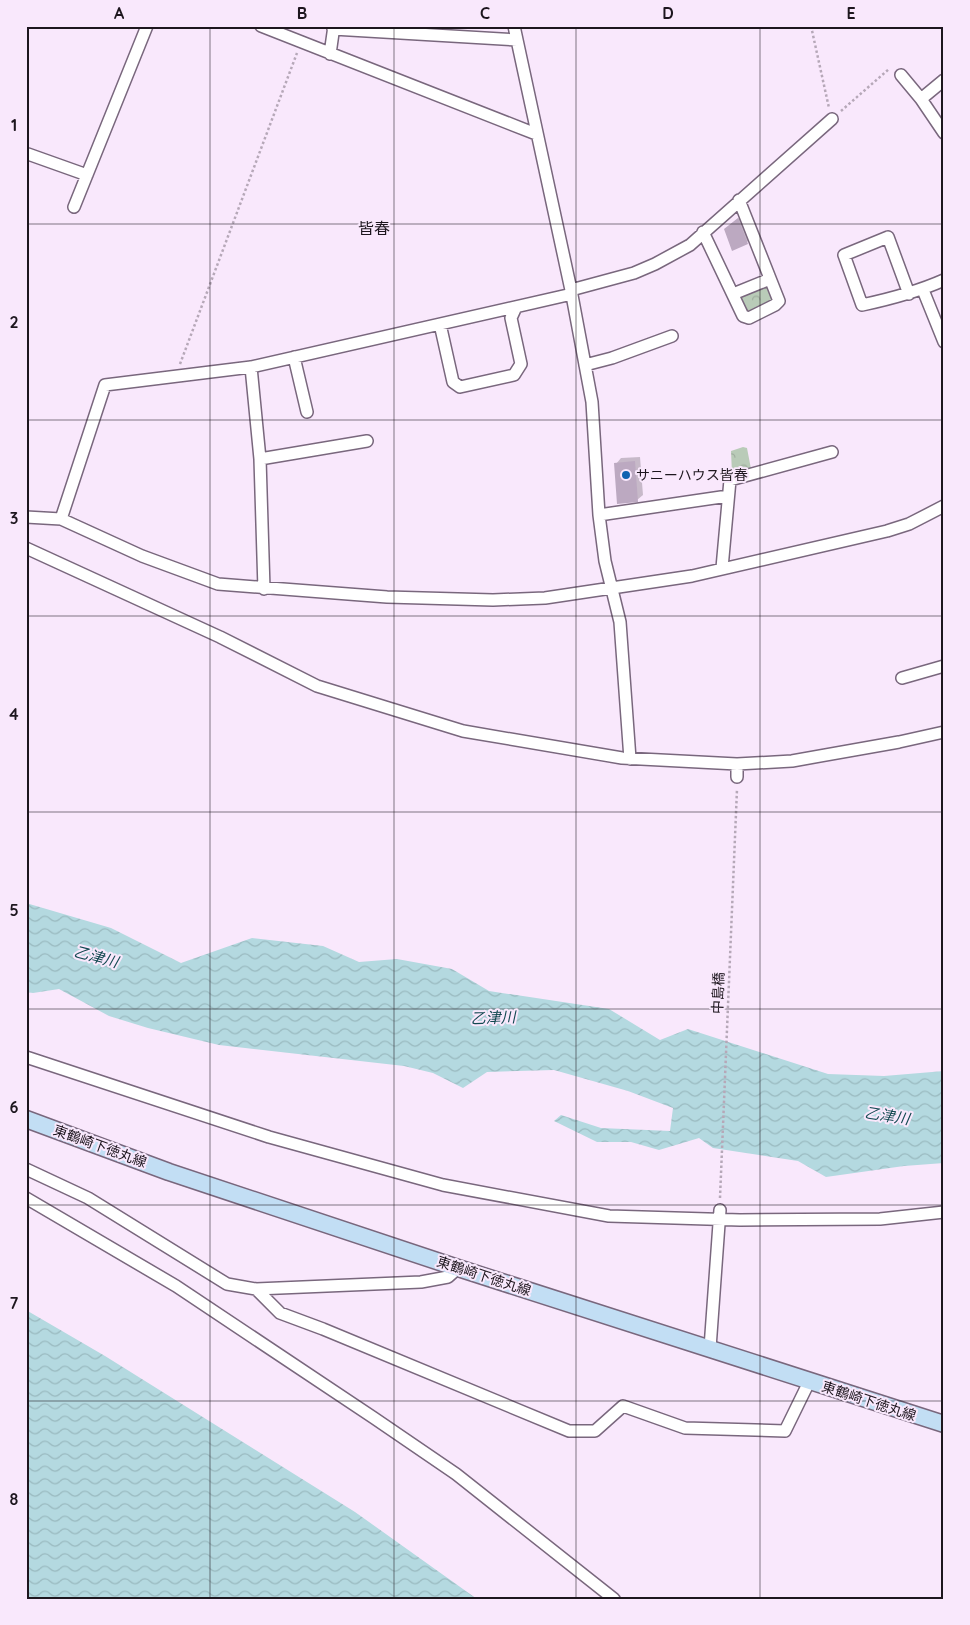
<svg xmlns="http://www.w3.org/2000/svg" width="970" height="1625" font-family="Quicksand,'Noto Sans JP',sans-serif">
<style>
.forest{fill:url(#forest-crowns)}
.water{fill:url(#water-waves)}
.shadow{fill:#0003}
.building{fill:#bca9c1}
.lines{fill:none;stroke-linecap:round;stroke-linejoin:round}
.street-casing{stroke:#79677d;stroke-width:14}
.secondary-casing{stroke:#79677d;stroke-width:19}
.path{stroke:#b6a8b8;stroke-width:2.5;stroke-dasharray:2.5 2.5;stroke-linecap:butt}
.street{stroke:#fff;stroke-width:11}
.secondary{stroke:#c2def4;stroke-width:16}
.grid{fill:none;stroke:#1d161e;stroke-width:1;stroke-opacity:0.55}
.poi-dot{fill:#1063b1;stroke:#f9e8fc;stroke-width:2}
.labels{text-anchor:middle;stroke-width:4;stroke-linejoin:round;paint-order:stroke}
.poi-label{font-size:14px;fill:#1d161e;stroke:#f9e8fc;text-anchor:start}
.street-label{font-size:14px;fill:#1d161e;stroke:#f9e8fc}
.water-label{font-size:15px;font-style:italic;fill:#124951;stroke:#f9e8fc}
.quarter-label{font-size:16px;fill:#1d161e;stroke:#f9e8fc}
.neatline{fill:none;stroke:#1d161e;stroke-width:2}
.grid-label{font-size:16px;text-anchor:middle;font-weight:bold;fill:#1d161e}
</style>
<defs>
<pattern id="forest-crowns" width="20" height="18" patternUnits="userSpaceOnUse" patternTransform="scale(1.25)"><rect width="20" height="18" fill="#b9cbb8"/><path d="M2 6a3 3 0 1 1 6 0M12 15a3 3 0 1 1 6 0" fill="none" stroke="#9fae9e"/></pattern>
<pattern id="water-waves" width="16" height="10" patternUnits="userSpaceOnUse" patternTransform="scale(1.25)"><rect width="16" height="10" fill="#b4d9e0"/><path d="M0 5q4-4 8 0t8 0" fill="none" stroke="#9abac0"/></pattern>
</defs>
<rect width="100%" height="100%" fill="#f9e8fc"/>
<path class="forest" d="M765,285l5,2 3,9 -2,5 -22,12 -2,-1 -6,-13 2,-5z
M743,447l4,1 4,21 -19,5 -1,-23z"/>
<path class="water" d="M26,903l85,25 70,35 71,-25 71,8 36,16 38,-3 55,10 37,22 120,18 51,31 28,-11 140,45 56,2 60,-5v92l-40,3 -78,11 -28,-16 -85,-13 -14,-10 -40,12 -28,-8h-34l-43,-21 7,-6 40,13 69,3 3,-23 -45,-17 -74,-21 -67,2 -24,16 -30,-15 -29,-7 -185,-21 -71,-17 -39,-12 -50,-27 -26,4 -7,-1z
M26,1310l79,46 250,156 122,87h-451z"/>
<path class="shadow" d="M744,214l9,23 -6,5 -14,7 -2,-25z
M640,457l3,38 -6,5 -21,-36 5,-6z"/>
<path class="building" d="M738,218l10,26 -16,7 -8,-22z
M635,461l3,41 -21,2 -3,-41z"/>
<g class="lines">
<g class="street-casing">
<path id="street" d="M261,26l275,108
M514,26l57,264 21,112 7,113 6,46 15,61 10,137
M333,29l184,11
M330,54l4,-28
M901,75l20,24 23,34
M921,99l23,-19
M28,154l59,21
M74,207l73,-181
M703,232l40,84 6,2 26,-13 4,-4 -40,-101
M571,290l63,-17 21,-9 35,-19 142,-126
M923,290l21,52
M733,294l37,-15
M909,294l-21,-57 -44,18 18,50c28,-6 55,-13 82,-25
M440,324l13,58 7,5 54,-12 7,-11 -10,-46 5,-11
M294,357l13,55
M585,365l27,-7 60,-22
M251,367l9,92 4,130
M260,459l107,-18
M599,515l129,-19
M26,517l35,2 81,37 76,28 169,13 106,3 52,-2 147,-22 195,-45 22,-7 35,-18
M61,519l44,-134 146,-18 321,-73
M26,548l194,89 97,49 146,45 159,27 115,6 55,-3 107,-19 45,-10
M722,568l8,-88 102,-28
M902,678l42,-12
M737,777v-13
M26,1057l243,80 174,48 166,31 131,4 140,-1 64,-7
M26,1169l62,29 139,86 29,5 165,-7 27,-5 10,-9
M26,1198l150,88 198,132 82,56 158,125
M256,1289l24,24 43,16 246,102h26l28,-25 62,22 100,3 24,-49
M710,1348l10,-138"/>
</g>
<g class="secondary-casing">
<path id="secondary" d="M26,1119l143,53 289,96 486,156"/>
</g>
<path class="path" d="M811,26l18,82
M841,111l48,-42
M180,364l117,-311
M720,1198l17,-409"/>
<use href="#street" class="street"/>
<use href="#secondary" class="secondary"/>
</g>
<path class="grid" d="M210,26v1573M394,26v1573M576,26v1573M760,26v1573M26,224h918M26,420h918M26,616h918M26,812h918M26,1009h918M26,1205h918M26,1401h918"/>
<circle class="poi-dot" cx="626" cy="475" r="5"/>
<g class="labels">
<g class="poi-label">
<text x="636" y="480">サニーハウス皆春</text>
</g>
<g class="street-label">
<text transform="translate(718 993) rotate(-88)" y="5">中島橋</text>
<text transform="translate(100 1146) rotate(20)" y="5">東鶴崎下徳丸線</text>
<text transform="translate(484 1276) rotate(18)" y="5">東鶴崎下徳丸線</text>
<text transform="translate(869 1401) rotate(18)" y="5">東鶴崎下徳丸線</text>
</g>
<g class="water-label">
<text transform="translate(96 957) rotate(15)" y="5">乙津川</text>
<text transform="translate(493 1018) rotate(-2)" y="5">乙津川</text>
<text transform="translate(887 1116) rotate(9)" y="5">乙津川</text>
</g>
<g class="quarter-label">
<text x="374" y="234">皆春</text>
</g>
</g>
<rect width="970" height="1625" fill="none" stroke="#f9e8fc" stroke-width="55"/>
<rect x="28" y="28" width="914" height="1570" class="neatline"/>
<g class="grid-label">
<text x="119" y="19">A</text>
<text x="302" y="19">B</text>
<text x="485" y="19">C</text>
<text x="668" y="19">D</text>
<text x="851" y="19">E</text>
<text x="14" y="131">1</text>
<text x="14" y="328">2</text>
<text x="14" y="524">3</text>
<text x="14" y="720">4</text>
<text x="14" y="916">5</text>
<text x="14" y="1113">6</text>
<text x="14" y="1309">7</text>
<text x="14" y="1505">8</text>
</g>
</svg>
